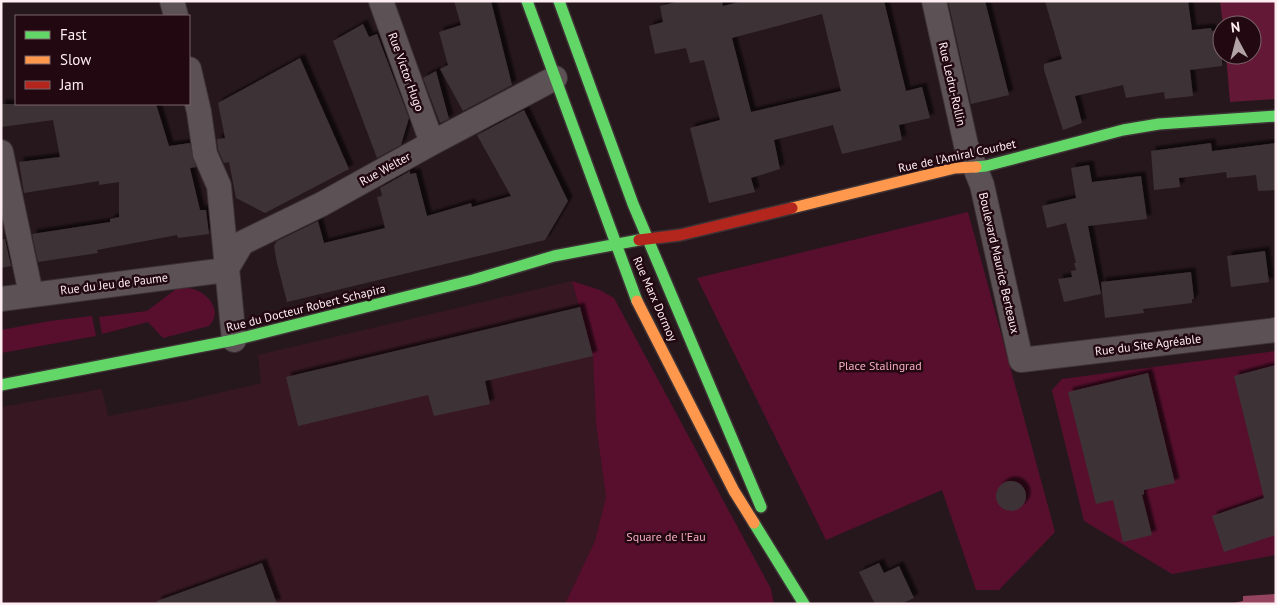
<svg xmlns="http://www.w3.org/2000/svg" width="1277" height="605" font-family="'PT Sans',sans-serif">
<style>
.built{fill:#371822}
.green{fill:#580f2e}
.forest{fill:#631936}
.water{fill:#94445e}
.building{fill:#3e3235;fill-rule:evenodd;filter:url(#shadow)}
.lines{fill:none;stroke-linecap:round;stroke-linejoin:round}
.street-casing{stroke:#3d3235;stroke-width:26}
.fast-casing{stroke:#3d3235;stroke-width:14}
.slow-casing{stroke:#3d3235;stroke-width:14}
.jam-casing{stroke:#3d3235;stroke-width:14}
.street{stroke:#5c5154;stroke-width:24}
.fast{stroke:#63d668;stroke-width:11}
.slow{stroke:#ff974d;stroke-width:11}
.jam{stroke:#b3261e;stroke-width:11}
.labels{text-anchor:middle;stroke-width:5;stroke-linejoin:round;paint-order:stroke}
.street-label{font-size:12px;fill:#feeef2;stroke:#220811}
.park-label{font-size:12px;fill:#f6acc1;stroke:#220811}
</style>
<defs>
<filter id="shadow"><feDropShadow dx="4.5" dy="-4.5" stdDeviation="1" flood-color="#0009"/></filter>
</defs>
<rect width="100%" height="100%" fill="#26171c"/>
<path class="built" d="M572,281l21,75 3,68 10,73 -11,44 -30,63h-564v-197l101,-18 6,27 73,-14 80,-19 -3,-28z"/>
<path class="green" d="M968,212l87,320 -56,58h-23l-34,-100 -116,50 -129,-262z
M572,281l28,9 14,8 157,291 3,15h-209l30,-63 11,-44 -10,-73 -3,-68z
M187,288c18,1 38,22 22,38l-46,12 -15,-16 -46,12 -3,-17 48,-6 29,-22z
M92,316l4,20 -95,17v-23l49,-9z
M1276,351v204l-104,19 -88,-53 -32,-131 10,-11z"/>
<path class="forest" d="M1220,1h56v98l-46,3 -4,-47h26v-30h-29z"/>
<path class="water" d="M1276,594v10h-48l15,-3v-5z"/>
<path class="building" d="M454,1h37l21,84 -49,26 -23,-42 8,-4 -9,-33 22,-7z
M680,1h42l1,5 20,-5h141l22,90 16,-4 8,31 -31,7 3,15 -60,14 -9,-29 -59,15 6,29 -29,9 4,14 -46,11 -19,-75 30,-8 -16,-60 -14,3 -4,-15 -31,6 -6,-28 14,-4 -3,-16zM822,14l19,77 -90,21 -19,-74z
M948,1h37l24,94 -38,9z
M1045,1h143l4,29 19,-2 1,3 10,-1v36l-32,4 3,26 -28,3 -1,-7 -38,6 -3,-13 -48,11 7,27 -19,7 -19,-60v-6l18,-5z
M363,24l6,13 8,-3 32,84 -8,27 -24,13 -44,-117z
M300,58l49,111 -84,44 -29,-15 -7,-36 -5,1 -6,-13 -1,-11 8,-1 -7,-35z
M436,71l13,48 -9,4 -17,-45z
M1,104h155l13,42 21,-3 6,24 -6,1 10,42h6l3,24 -31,4 -1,-3 -80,15 1,3 -60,9 -6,-28 78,-12v-3l9,-2v-35l-20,3v-4l-75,12 -5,-31 41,-5 -7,-37 -52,7z
M524,110l44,91 -23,39 -258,62 -10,-39 -3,-17 3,-5 41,-20 6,22 61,-15 -8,-31 5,-1 -2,-8 30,-17v3l6,-1 11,43 44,-13 1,4 39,-11 -34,-61z
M1211,143l1,8 64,-8v47l-18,1 -2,-16 -29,3 -1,-6 -47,6 1,9 -26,3 -3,-39z
M1089,165l3,17 49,-6 6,43 -59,7 13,68 -37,8 -6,-23 14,-2 -1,-6 5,-1 -2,-7h2l-10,-40 -19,5 -5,-22 34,-8 -5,-30z
M5,239l6,27 -10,2v-28z
M1265,251l4,31 -38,5 -4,-31z
M1191,272l3,27h-2v4l-49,6 1,4 -39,5 -4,-36z
M580,307l13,49 -108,25 5,23 -56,12 -6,-21 -130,31 -12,-49z
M1276,365v170l-52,17 -12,-36 52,-18 -30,-122z
M1148,373l27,110 -31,7v4l-2,1 10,40 -29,7 -10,-42 -17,4 -28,-112z
M996 496a15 15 0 1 1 30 0a15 15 0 1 1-30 0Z
M262,563l15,41h-120v-3z
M879,563l5,10 15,-7 15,32 -13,6h-26l-16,-32z"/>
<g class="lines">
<g class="street-casing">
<path id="street" d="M172,1l4,15
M381,1l51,142
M934,1l32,144 16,40 39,175 255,-30
M189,69l10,43 6,42 14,32 15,154
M1,152l30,142
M226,270l16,-27 80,-39 110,-61 123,-65
M1,299l225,-29"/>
</g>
<g class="fast-casing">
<path id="fast" d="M527,1l110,300
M559,1l74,203 128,303
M976,167l10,-1 137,-36 36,-6 117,-8
M1,385l233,-45 239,-60 81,-24 85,-16
M754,523l50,81"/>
</g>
<g class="slow-casing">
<path id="slow" d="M792,208l163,-40 21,-1
M637,301l97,190 20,32"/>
</g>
<g class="jam-casing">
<path id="jam" d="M639,240l41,-5 112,-27"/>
</g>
<use href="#street" class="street"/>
<use href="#fast" class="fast"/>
<use href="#slow" class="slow"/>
<use href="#jam" class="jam"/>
</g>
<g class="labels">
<g class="street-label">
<text transform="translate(406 72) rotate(70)" y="4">Rue Victor Hugo</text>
<text transform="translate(952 84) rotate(77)" y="4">Rue Ledru-Rollin</text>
<text transform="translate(957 156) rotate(-12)" y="4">Rue de l'Amiral Courbet</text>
<text transform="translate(385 169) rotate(-29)" y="4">Rue Welter</text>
<text transform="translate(999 263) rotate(77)" y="4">Boulevard Maurice Berteaux</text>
<text transform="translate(114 284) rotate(-7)" y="4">Rue du Jeu de Paume</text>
<text transform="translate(655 299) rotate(66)" y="4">Rue Marx Dormoy</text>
<text transform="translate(306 308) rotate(-14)" y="4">Rue du Docteur Robert Schapira</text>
<text transform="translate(1148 345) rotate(-7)" y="4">Rue du Site Agréable</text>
</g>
<g class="park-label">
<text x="880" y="370">Place Stalingrad</text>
<text x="666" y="541">Square de l'Eau</text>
</g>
</g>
<rect width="1277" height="605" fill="none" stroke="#feeef2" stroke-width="5"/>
<rect x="15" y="15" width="175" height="90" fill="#220811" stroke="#7a646b"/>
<rect x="25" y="31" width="25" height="8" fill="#63d668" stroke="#7a646b"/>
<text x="60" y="40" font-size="15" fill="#feeef2">Fast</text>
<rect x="25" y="56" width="25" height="8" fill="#ff974d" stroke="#7a646b"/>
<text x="60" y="65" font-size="15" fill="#feeef2">Slow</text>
<rect x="25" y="81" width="25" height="8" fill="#b3261e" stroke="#7a646b"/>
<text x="60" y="90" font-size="15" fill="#feeef2">Jam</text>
<g transform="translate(1237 40) rotate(353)"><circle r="24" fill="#220811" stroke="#7a646b"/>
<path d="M0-4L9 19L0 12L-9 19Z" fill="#b2a3a7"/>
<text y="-8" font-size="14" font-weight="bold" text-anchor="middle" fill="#feeef2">N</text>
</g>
</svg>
